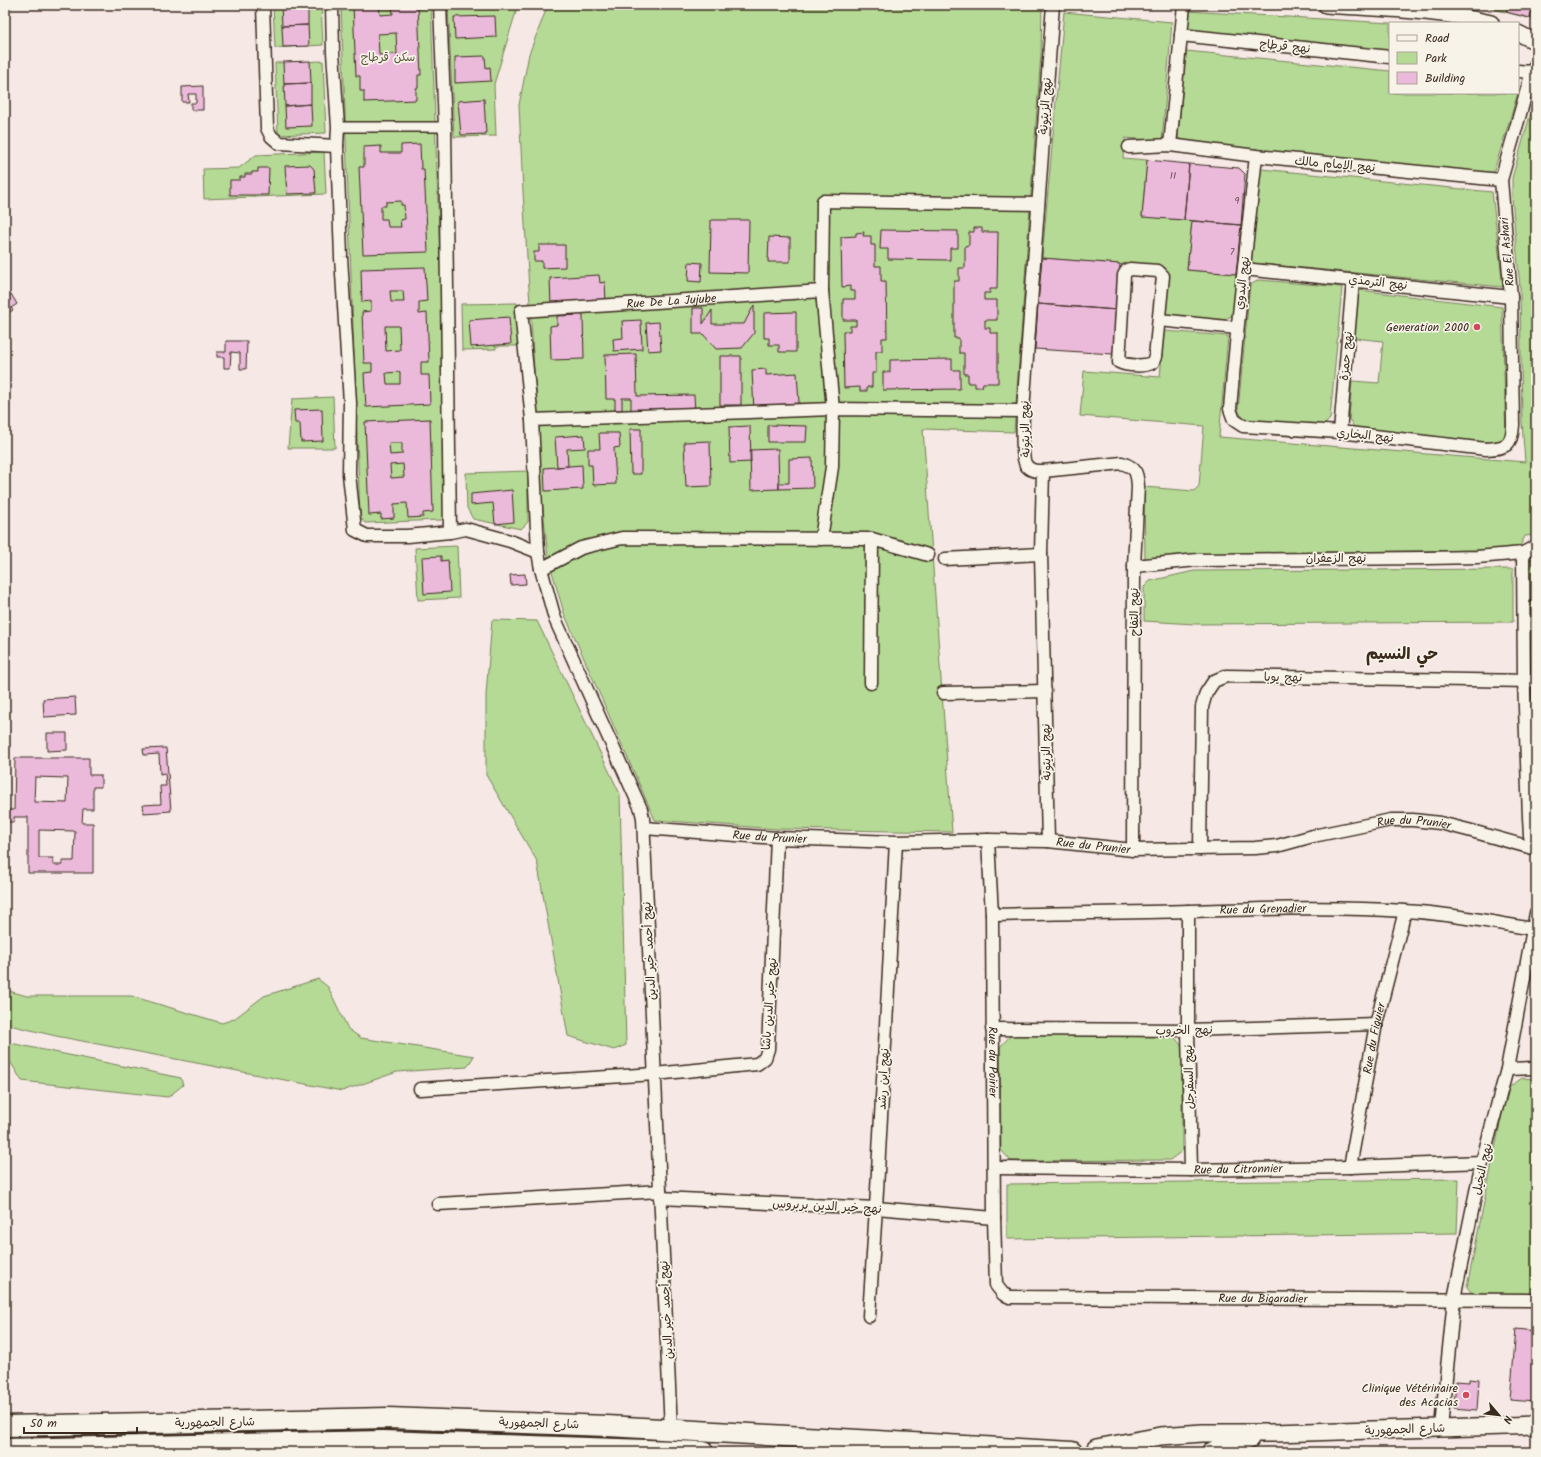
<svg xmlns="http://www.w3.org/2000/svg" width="1541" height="1457" font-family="Kalam,'Playpen Sans Arabic',sans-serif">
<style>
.green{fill:#b5da95;stroke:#78825a}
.building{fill:#ebbadb;stroke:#3b2a1e;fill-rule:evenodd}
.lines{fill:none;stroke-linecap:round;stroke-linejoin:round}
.pedestrian-casing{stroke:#3b2a1e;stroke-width:12}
.minor-casing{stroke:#3b2a1e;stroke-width:15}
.tertiary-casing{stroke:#3b2a1e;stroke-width:18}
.secondary-casing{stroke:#3b2a1e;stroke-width:20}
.trunk-casing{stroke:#3b2a1e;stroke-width:23}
.pedestrian{stroke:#f7f3e8;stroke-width:9}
.minor{stroke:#f7f3e8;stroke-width:12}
.tertiary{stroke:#f7f3e8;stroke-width:15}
.secondary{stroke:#f7f3e8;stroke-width:17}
.trunk{stroke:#f7f3e8;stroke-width:20}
.poi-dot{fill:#d1495b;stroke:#f7f3e8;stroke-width:1.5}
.labels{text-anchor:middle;stroke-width:3.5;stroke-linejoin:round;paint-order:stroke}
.number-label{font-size:10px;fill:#674e4d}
.street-label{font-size:12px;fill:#3b2a1e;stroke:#f7f3e8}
.park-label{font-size:12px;fill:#5a563c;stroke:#f7f3e8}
.poi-label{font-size:12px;fill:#3b2a1e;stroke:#f7f3e8;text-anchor:end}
.district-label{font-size:16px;font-weight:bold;fill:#3b2a1e;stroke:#f7f3e8}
</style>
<rect width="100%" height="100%" fill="#f5e8e5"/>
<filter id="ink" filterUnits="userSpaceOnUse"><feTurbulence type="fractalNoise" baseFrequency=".025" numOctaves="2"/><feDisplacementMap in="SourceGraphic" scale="8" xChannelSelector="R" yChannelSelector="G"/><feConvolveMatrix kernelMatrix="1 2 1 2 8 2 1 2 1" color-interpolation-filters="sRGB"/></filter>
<g filter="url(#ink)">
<path class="green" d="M273,5h48l2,40 -48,3z
M341,5h90l18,511 -8,4 -76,3 -5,-6z
M448,5h70l-24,79 2,52 -42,1z
M548,5h494l-1,48 -27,379 -91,-3 29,403 -174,-3 -123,-9 -91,-207 -16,-55 -6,-60 -19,-306 -4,-87 10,-51z
M1478,5h58v15z
M1186,11l204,12v31l-206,-21z
M1064,12l108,10 -10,119 -37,-3 -2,20 24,2 -5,56 50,5 -5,49 49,4 -3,41 -11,6 -53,-5 -7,-6 4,-42 -124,-10z
M1186,51l204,20v22h128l-25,81 -308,-29 -7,-8z
M323,61l3,72 -48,2 -3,-72z
M1536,95v440l-11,1 -6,12 -36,2 -292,4 -46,9 -1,-76 50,4 5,-5 5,-60 -124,-10 4,-45 76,6 4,-46 64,5 -9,101 306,25 -3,-39 -2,-135 -8,-91v-19z
M324,152l2,42 -122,5 -1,-30 36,-1 17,-13z
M1261,169l231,23 11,95 -252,-24z
M1259,280l83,7 -12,132 -8,8 -78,-7 -6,-10 12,-125z
M1358,290l144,17 4,131 -10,5 -140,-13 -7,-11 3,-38 27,2 4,-42 -29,-3z
M517,303l1,43h-22v3l-34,1 -1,-46z
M333,397l2,51h-47l4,-49z
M528,471v51l-7,7 -48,-10 -6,-11 -1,-35z
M457,546l2,52 -41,2 -3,-52z
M1535,554h1v121l-9,-9 1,-103z
M1513,569v53l-319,2 -50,-3v-34l6,-6 44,-10z
M492,620l45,1 83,173 6,251 -12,5 -46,-14 -31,-175 -51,-86v-80z
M1531,695h5v149l-6,-89z
M318,979l10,8 20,42 13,9 113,18 -7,11 -70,5 -55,19 -286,-55 -51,-12v-34l22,6h104l91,27 12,-4 30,-23z
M1011,1035l163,2 8,9v105l-12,9 -159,1 -10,-11 -1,-103z
M5,1042l176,36 2,7 -15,12 -146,-16 -14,-23 -3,-1z
M1522,1078l14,1v218h-61l-8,-10 40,-198z
M1459,1179l-2,54 -450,6v-55z"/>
<path class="building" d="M281,5h27v20l-26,1z
M353,5h26l1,10 13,-1 -1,-9h26l3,70h-3v13h-2v12l-52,2v-11h-4v-15h-4zM396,33l1,21 -18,1 -1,-21z
M1508,5l25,1 -3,12 -24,-6z
M495,16l1,21 -41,2 -1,-22z
M308,25l1,21 -26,1 -1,-21z
M485,56l1,12 4,-1 1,14 -36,2v-26z
M310,61l1,22 -27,1 -1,-22z
M311,83v21l-26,2 -1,-22z
M203,86v24h-12v-7h5v-9h-8l1,8h-7v-15z
M484,99l2,35 -25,1 -3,-34z
M311,104l1,22 -26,1 -1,-21z
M420,144l1,25h3l4,83 -65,2 -4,-87h5v-20l17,-1v7h20v-8zM401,201v4h3l1,14 -5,1 1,7h-13l-1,-8h-6v-13h5v-4z
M1147,160l42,4 -5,56 -42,-3z
M1189,164l50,4 6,6 -4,51 -57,-5z
M310,165l4,4 2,24 -29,1 -2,-28z
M258,168h11l-1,27h-38v-15h10v-3h5v-3h7v-2h6z
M711,220h38l-1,53 -38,-1z
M1192,221l49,4 -5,49 -49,-4z
M974,228h8v4h16l-1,57h-7v4h-6v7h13v20h-12v8h5v5h8v50h-15l-1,4h-7v-4h-7v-9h-4v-21h-5v-15h-5v-57h5v-13h6v-22l4,-1v-13h5z
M881,230l77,1v17h-8v12l-62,-1v-10h-8z
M864,232l-1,4h8v9h4v21h6v15h5l1,57h-5v13h-6v22h-4v14h-5v4h-7v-4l-16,1 -1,-57h7v-5h6v-6h-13v-21h12v-8h-5v-5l-8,1 -1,-50 15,-1v-3z
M769,237l21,1v24h-22z
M539,245h26v22l-23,1v-7h-8v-9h5z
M1042,258l78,6 -3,46 -79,-6z
M689,262l13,1 -1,19 -13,-1z
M425,267l2,34 -8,1v12l8,-1 2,49h-8v13h8l1,29 -64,3 -2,-34 8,-1v-9h-8l-2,-51 9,-1v-10l-9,1 -1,-33zM390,291h13l1,11h-13zM385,326h14l1,24 -14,1zM400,372v12h-13l-1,-11z
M599,275l1,8 5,-1 1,20 -55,4 -1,-28z
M5,292l3,5 3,-3 6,10 -6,4 2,2 -8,5z
M1038,304l79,6 -4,44 -78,-5z
M754,305v28l-12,15 -26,1 -13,-15h-10v-26h10v16l9,-14v14h32z
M796,312v40h-17v-7h-10v-7h-5v-25z
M583,315l1,44 -33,1 -1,-34 7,-1v-9z
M509,317l2,27 -40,3 -2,-27z
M641,320l1,29 -28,2 -1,-12 10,-1 -1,-17z
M659,322l2,28 -13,1 -2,-28z
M226,341h21l-1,28h-6v-16l-9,-1 -1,16h-6v-11h-7v-5h9z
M636,354l1,42 57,-1 1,16 -64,2v-15h-9v12h-7v-11h-9l-1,-44z
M720,356h21v49h-21z
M952,359v11h8v19l-77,1v-18h7v-12z
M766,369v6l31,-2 2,30 -28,2v6l-17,1 -2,-42z
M322,409l1,32 -22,1 -1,-19h-5l-1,-13z
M430,419l3,93 -10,1v4l-15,1 -1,-15 -13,1v14l-13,1v-5l-12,1 -4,-93zM389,443h13v11l-12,1zM403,464l1,13 -13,1 -1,-13z
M768,425l39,1 -1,16h-38z
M750,426l1,36 -21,1 -1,-36z
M630,429h11v45h-10z
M599,433h20l1,14 -6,1 2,36 -23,1 -1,-20h-4v-16h12z
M584,435l1,13 -18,1 1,17 -11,1 -2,-30z
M710,441l1,45 -25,1 -2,-45z
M778,449l1,40 -28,1 -1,-40z
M812,458l1,30 -34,1v-6h10v-24z
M582,465l1,24 -38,2 -1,-23z
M512,490l2,32 -19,2 -2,-21 -22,2v-11z
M441,556v5l7,-1 2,32 -26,2 -2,-37z
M525,574l1,10 -15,1 -1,-10z
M75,697l1,18 -32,2 -1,-18z
M47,733h20v17l-20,1z
M166,748l5,63 -27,2 -1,-8 18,-1 -1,-18h6l-1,-13 -5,1 -1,-20 -15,1 -1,-6z
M15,758h74v17h12v12h-8v22h-10l-1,14h11v50h-65v-56h-14v5h-9v-12h9zM35,777l33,1 -1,25 -33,-1zM39,830l36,1 -1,30h-12v4h-9v-7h-14z
M1516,1329l20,2v71l-26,-2z
M1469,1379l10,1 -2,30 -23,-2 2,-27 13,1z"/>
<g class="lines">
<g class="pedestrian-casing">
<path id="pedestrian" d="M338,127h107"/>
</g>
<g class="minor-casing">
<g id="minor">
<path d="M263,5l4,123 4,8 8,7 58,3"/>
<path d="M332,5l1,47 5,75 -1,19 4,111 9,146 -1,71 6,56 12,6h40l43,-4 16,-3 44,12 28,11"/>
<path d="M440,5l5,122 5,405"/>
<path d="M1181,35l209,22"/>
<path d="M1518,71l14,1"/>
<path d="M1170,145l14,-140"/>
<path d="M1129,147l41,-2 86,11 245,24"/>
<path d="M1256,156c-9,85 -19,169 -26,253l4,11 9,6 97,6 146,17c20,-1 26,-3 27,-24l-2,-128 -10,-117 31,-108 4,-8"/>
<path d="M1130,269l28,2 5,5 -8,81 -2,5c-7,5 -26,4 -34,0l5,-87 3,-5z"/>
<path d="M1244,269l267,28"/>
<path d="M1159,320l78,8"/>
<path d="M532,420l301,-11 190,2"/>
<path d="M1340,432l13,-152"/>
<path d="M1043,471l79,-8c14,5 15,9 16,23l-4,80 -1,284"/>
<path d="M821,539l11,-72 1,-58 -11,-118 1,-90 215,3"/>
<path d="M1523,553l1,127 5,137 1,19 6,12"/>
<path d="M945,559l96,-5"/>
<path d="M1134,566l64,-6 229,-2 50,-1 46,-4 13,-7"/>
<path d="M541,569l40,-21 41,-10 250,1 56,16"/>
<path d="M871,683l1,-144"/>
<path d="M943,693l102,-2"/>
<path id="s1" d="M644,828l133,10 119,4 92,-2 60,1 85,9 122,-2 22,-2 36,-10 78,-16h22l27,3 28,7 68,19"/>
<path id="s2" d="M988,840l4,75 2,303 2,67 7,9 7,3 526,3"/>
<path d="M1048,841l-7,-287 2,-83c-7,0 -13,0 -17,-6 -5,-7 -3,-44 -3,-54l30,-406"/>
<path d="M1200,849l2,-142 4,-14 8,-12 12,-5 310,5"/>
<path d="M1188,911v119l3,140"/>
<path id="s3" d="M992,915c66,-2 131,-2 197,-4 72,-2 143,-5 215,0 43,2 86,11 129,18"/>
<path d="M992,1029l196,1 188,-6"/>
<path d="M1507,1069l29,-1"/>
<path d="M420,1089l235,-15 102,-10 8,-6 3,-9 9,-211"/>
<path id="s4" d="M1350,1167l26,-143 29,-113"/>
<path id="s5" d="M994,1168l197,2 159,-3 132,-5"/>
<path d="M660,1198l216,10 118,10"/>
<path d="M438,1204l222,-13"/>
<path d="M869,1316l7,-108 20,-366"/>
<path d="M1441,1427l13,-128 28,-137 25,-93 29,-156"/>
<path id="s6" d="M671,1430l-28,-612 -2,-9 -86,-190 -14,-50 -3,-17 -6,-132 -11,-109 301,-20"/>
</g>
</g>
<g class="tertiary-casing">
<path id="tertiary" d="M1326,5c56,4 111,5 165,18
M1518,33l18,9"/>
</g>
<g class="secondary-casing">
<path id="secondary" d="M1096,1448l65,-12 41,-3h71l263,-8
M1210,1452l12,-6 28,-7"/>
</g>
<g class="trunk-casing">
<path id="trunk" d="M5,1426l383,-8 219,8 465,26
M5,1449l378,-8 320,11"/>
</g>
<use href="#pedestrian" class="pedestrian"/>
<use href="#minor" class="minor"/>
<use href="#tertiary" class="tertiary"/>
<use href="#secondary" class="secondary"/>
<use href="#trunk" class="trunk"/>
</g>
</g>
<g class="poi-dot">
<circle cx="1477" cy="327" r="4"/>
<circle cx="1466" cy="1395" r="4"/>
</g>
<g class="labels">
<g class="number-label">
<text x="1173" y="179">11</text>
<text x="1237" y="204">9</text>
<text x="1232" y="255">7</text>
</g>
<g class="street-label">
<text transform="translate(1285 46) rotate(6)" y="4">نهج قرطاج</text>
<text transform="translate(1045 106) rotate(-86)" y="4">نهج الزيتونة</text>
<text transform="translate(1335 164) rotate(5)" y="4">نهج الإمام مالك</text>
<text transform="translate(1507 252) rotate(-95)" y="4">Rue El Ashari</text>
<text transform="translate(1378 282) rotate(6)" y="4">نهج الترمذي</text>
<text transform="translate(1242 283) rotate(-83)" y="4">نهج البدوي</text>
<text dy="4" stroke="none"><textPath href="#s6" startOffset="1292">Rue De La Jujube</textPath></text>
<text transform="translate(1346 356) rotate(-85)" y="4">نهج حمزة</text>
<text transform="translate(1025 429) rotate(-91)" y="4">نهج الزيتونة</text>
<text transform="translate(1365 435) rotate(6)" y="4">نهج البخاري</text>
<text x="1336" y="562">نهج الزعفران</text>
<text transform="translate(1134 612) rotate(-90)" y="4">نهج التفاح</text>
<text transform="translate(1283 677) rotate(1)" y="4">نهج يوبا</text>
<text transform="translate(1046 752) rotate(-91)" y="4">نهج الزيتونة</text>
<text dy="4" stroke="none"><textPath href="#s1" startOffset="774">Rue du Prunier</textPath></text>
<text dy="4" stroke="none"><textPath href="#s1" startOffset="126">Rue du Prunier</textPath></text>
<text dy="4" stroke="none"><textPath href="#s1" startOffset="450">Rue du Prunier</textPath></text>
<text dy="4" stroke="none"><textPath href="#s3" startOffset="271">Rue du Grenadier</textPath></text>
<text transform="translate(649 951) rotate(-93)" y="4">نهج أحمد خير الدين</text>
<text transform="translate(769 1004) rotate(-86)" y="4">نهج خير الدين باشا</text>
<text transform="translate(1184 1030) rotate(-1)" y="4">نهج الخروب</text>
<text dy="4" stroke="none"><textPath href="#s4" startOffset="131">Rue du Figuier</textPath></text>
<text dy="4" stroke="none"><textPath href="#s2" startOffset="222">Rue du Poirier</textPath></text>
<text transform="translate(1189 1077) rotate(-92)" y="4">نهج السفرجل</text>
<text transform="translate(883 1079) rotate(-87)" y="4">نهج ابن رشد</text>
<text dy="4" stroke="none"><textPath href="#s5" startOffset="244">Rue du Citronnier</textPath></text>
<text transform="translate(1482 1169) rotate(-77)" y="4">نهج النخيل</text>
<text transform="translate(827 1206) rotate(3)" y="4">نهج خير الدين بربروس</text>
<text dy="4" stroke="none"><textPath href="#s2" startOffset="717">Rue du Bigaradier</textPath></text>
<text transform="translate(666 1310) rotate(-93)" y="4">نهج أحمد خير الدين</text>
<text transform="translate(215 1422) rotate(-1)" y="4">شارع الجمهورية</text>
<text transform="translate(539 1423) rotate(2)" y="4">شارع الجمهورية</text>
<text transform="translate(1405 1429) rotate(-2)" y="4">شارع الجمهورية</text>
</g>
<g class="park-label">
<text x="388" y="61">سكن قرطاج</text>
</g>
<g class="poi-label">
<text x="1469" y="331">Generation 2000</text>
<text x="1458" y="1392">Clinique Vétérinaire<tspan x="1458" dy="14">des Acacias</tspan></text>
</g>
<g class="district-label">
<text x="1402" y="659">حي النسيم</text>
</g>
</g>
<rect width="1541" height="1457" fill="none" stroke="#f7f3e8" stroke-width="20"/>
<rect x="10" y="10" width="1521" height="1437" fill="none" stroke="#3b2a1e" stroke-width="1.5" filter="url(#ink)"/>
<rect x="1389" y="22" width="130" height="72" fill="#f7f3e8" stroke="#aca397"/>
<rect x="1397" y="35" width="20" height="6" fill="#f7f3e8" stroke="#aca397"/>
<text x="1425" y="42" font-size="12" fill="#3b2a1e">Road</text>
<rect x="1397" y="52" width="20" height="12" fill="#b5da95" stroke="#aca397"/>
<text x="1425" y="62" font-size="12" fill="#3b2a1e">Park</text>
<rect x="1397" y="72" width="20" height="12" fill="#ebbadb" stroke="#aca397"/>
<text x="1425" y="82" font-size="12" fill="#3b2a1e">Building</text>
<g transform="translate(1499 1415) rotate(118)" stroke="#f7f3e8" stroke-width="3" paint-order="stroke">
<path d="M0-3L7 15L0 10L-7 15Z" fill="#3b2a1e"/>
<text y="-6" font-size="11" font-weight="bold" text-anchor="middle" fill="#3b2a1e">N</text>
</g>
<path d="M24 1427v6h113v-6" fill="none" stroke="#3b2a1e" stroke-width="2"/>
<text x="30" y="1427" font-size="12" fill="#3b2a1e" stroke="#f7f3e8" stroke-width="3" paint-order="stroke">50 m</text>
</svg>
